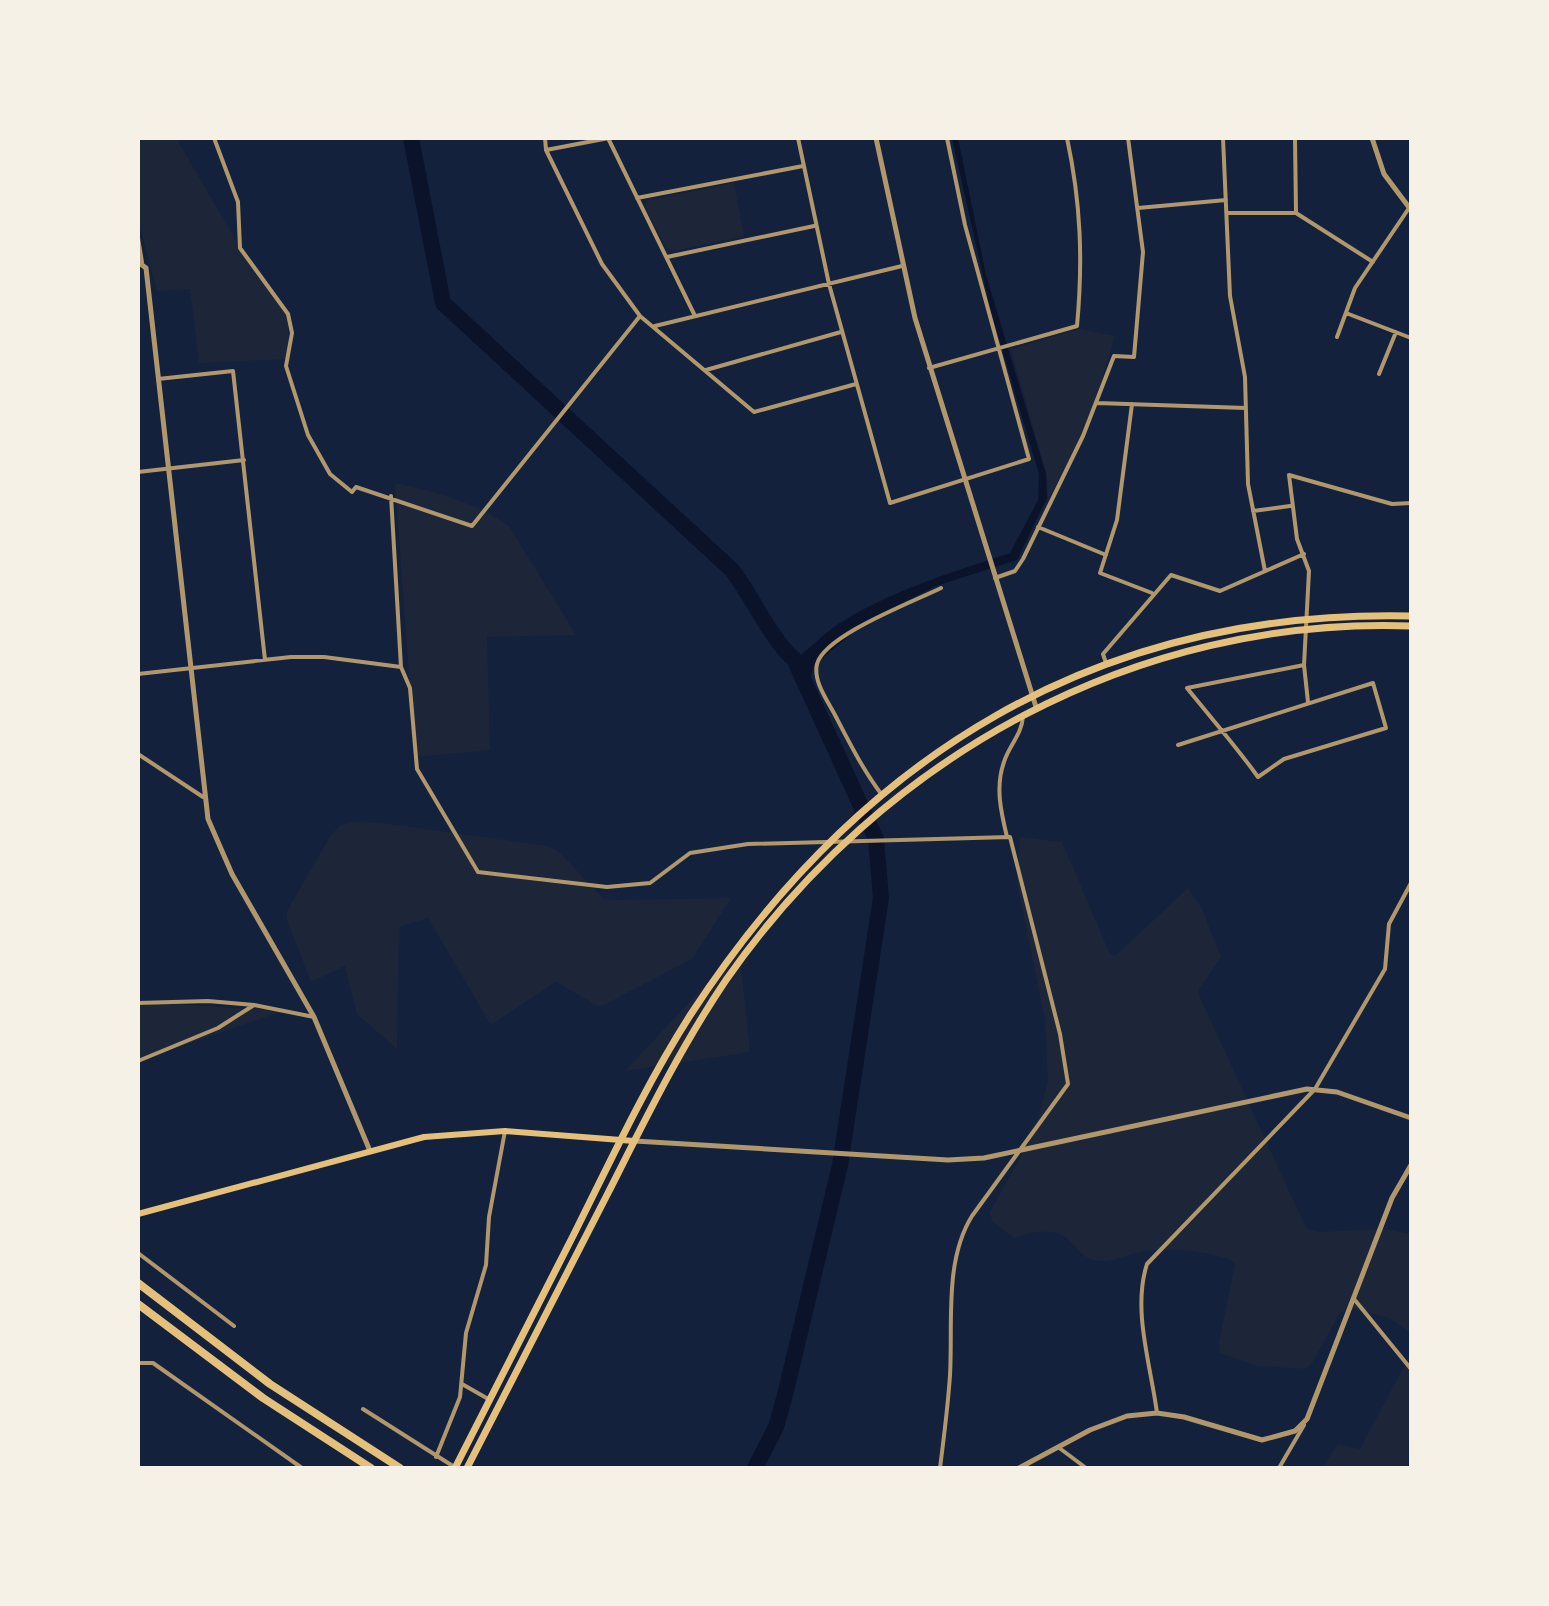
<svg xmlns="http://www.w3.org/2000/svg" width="1549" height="1606" font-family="Mulish,sans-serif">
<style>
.green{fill:#1d2539}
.water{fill:#0b132b}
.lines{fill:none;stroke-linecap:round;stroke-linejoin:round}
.river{stroke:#0b132b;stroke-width:16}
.minor{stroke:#b1986c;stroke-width:4}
.tertiary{stroke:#b1986c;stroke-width:5}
.secondary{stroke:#e5c07b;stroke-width:6}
.trunk{stroke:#e5c07b;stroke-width:7}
.motorway{stroke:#e5c07b;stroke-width:8}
</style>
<rect width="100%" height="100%" fill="#14213d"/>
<path class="green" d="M138,138h38l58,99 54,77v45l-89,4 -9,-74 -33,2 -19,-70z
M734,183l10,53 -70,15 -8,-2 -21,-43 3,-6z
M1079,329l36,7 -31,102 -36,61 -1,-23 -36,-127z
M395,483c41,9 80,19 114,43l67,109 -89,2 3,113 -75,7z
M354,822l27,1 166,23 11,5 45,47 9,2 119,-2 -39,61 -88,46 -6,1 -42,-24 -65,43 -63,-107 -29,9 -2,122 -40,-35 -12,-48 -34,16 -24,-62v-9l44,-76 10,-10z
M1020,837l42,5 47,110 6,4 73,-68 14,21 19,48 -22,32v6l107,233 11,4 66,-3 28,5v99l-22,-15 -39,-10 -11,6 -28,51 -6,4 -47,-3 -38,-13 -1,-10 16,-79 -4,-4c-26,-10 -59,-12 -86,-9 -14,2 -29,10 -43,10 -36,0 -21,-46 -88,-23l-22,-17 -2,-9 44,-79 14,-52 -3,-61 -28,-138z
M739,949l11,103 -125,19z
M138,1002l145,9 -145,50z
M1411,1353l-3,115h-86l16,-24 22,5z"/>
<path class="water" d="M952,138h6l28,137 60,199 1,24 -30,62 -81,26 -112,56 -12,18 -1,20 -9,-18c24,-53 154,-91 208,-109l28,-53 1,-26 -48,-162z"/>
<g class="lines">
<path class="river" d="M411,138l32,165 289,267c20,26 40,71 62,89l82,180 5,59 -41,267 -55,230 -9,32 -21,41
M805,668l2,-8 37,-30"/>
<path class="minor" d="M214,138l24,64 2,46 48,66 4,19 -6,33 22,69 22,39 22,18 4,-5 116,39 168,-210
M545,138l1,12 56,114 38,52 114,96 102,-28
M608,138l87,178
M798,138l31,146 61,219 139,-44 -64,-234 -18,-87
M1223,138l7,158 15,81 3,107 17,87
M1295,138l1,75
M546,150l63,-12
M637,198l166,-32
M1138,208l88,-8
M1227,213h69l77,49
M138,238l4,24
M667,257l147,-31
M1346,313l65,25
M655,326l247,-60
M1337,337l18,-49 54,-80
M929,368l148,-42c6,-65 4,-123 -10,-188
M706,370l135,-38
M1379,374l17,-42
M158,379l75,-8 32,289
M1097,403l149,5
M1132,404l-15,116 -17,53 52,20
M138,472l106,-12
M391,496l10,171 9,21 7,81 61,103 129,15 43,-4 40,-30 58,-9 262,-7 50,197 8,50 -96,132c-28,45 -19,108 -22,159 -2,31 -6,62 -10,93
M1253,511l37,-5
M1038,527l68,28
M995,578l20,-7 8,-12 60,-123 31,-80 20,1 9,-105 -15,-114
M1106,663l-3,-9 68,-79 49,16 84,-37
M1304,665l5,-94 -12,-32 -8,-64 103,29 19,-1
M138,674l153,-17h33l77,10
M1178,745l195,-62 13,45 -102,31 -26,18c-22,-31 -47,-59 -71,-89l117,-23 4,37
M138,754l65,43
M882,795c-19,-25 -33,-53 -47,-80 -8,-15 -22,-34 -18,-51 8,-29 96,-62 124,-76
M1007,837c-6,-25 -12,-50 -3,-75 5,-17 18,-27 19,-46
M138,1003l70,-2 46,4 60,12
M138,1061l80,-33 36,-23
M138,1253l96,73
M1354,1299l57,70
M138,1363h15l149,105
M462,1384l28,16
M363,1409l93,59
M1157,1413c-6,-47 -25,-103 -10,-149l168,-175 70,-120 4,-45 22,-41
M1058,1447l28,21
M436,1457l24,-60 6,-64 20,-68 3,-48 16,-86
M1279,1468l25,-43"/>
<path class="tertiary" d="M876,138l39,180 121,389
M1372,138l12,36 27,36
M138,262l8,6 62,551 24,55 82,143 56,134
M635,1141l313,19 36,-2 323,-69 30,3 74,26
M1019,1468l71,-38 37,-14 30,-3 27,4 78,23 33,-9 12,-12 85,-221 19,-33"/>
<path class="secondary" d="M138,1214l286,-77 81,-6 129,10"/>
<path class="trunk" d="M455,1468c40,-78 80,-156 119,-234 37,-74 72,-150 117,-220 169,-259 406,-405 720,-398
M467,1468c47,-91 93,-182 140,-273 37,-73 73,-147 119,-215 156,-224 410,-364 685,-354"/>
<path class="motorway" d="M138,1283l132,101 130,84
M138,1304l125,94 108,70"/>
</g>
<rect width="1549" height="1606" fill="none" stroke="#f6f1e7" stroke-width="280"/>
</svg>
